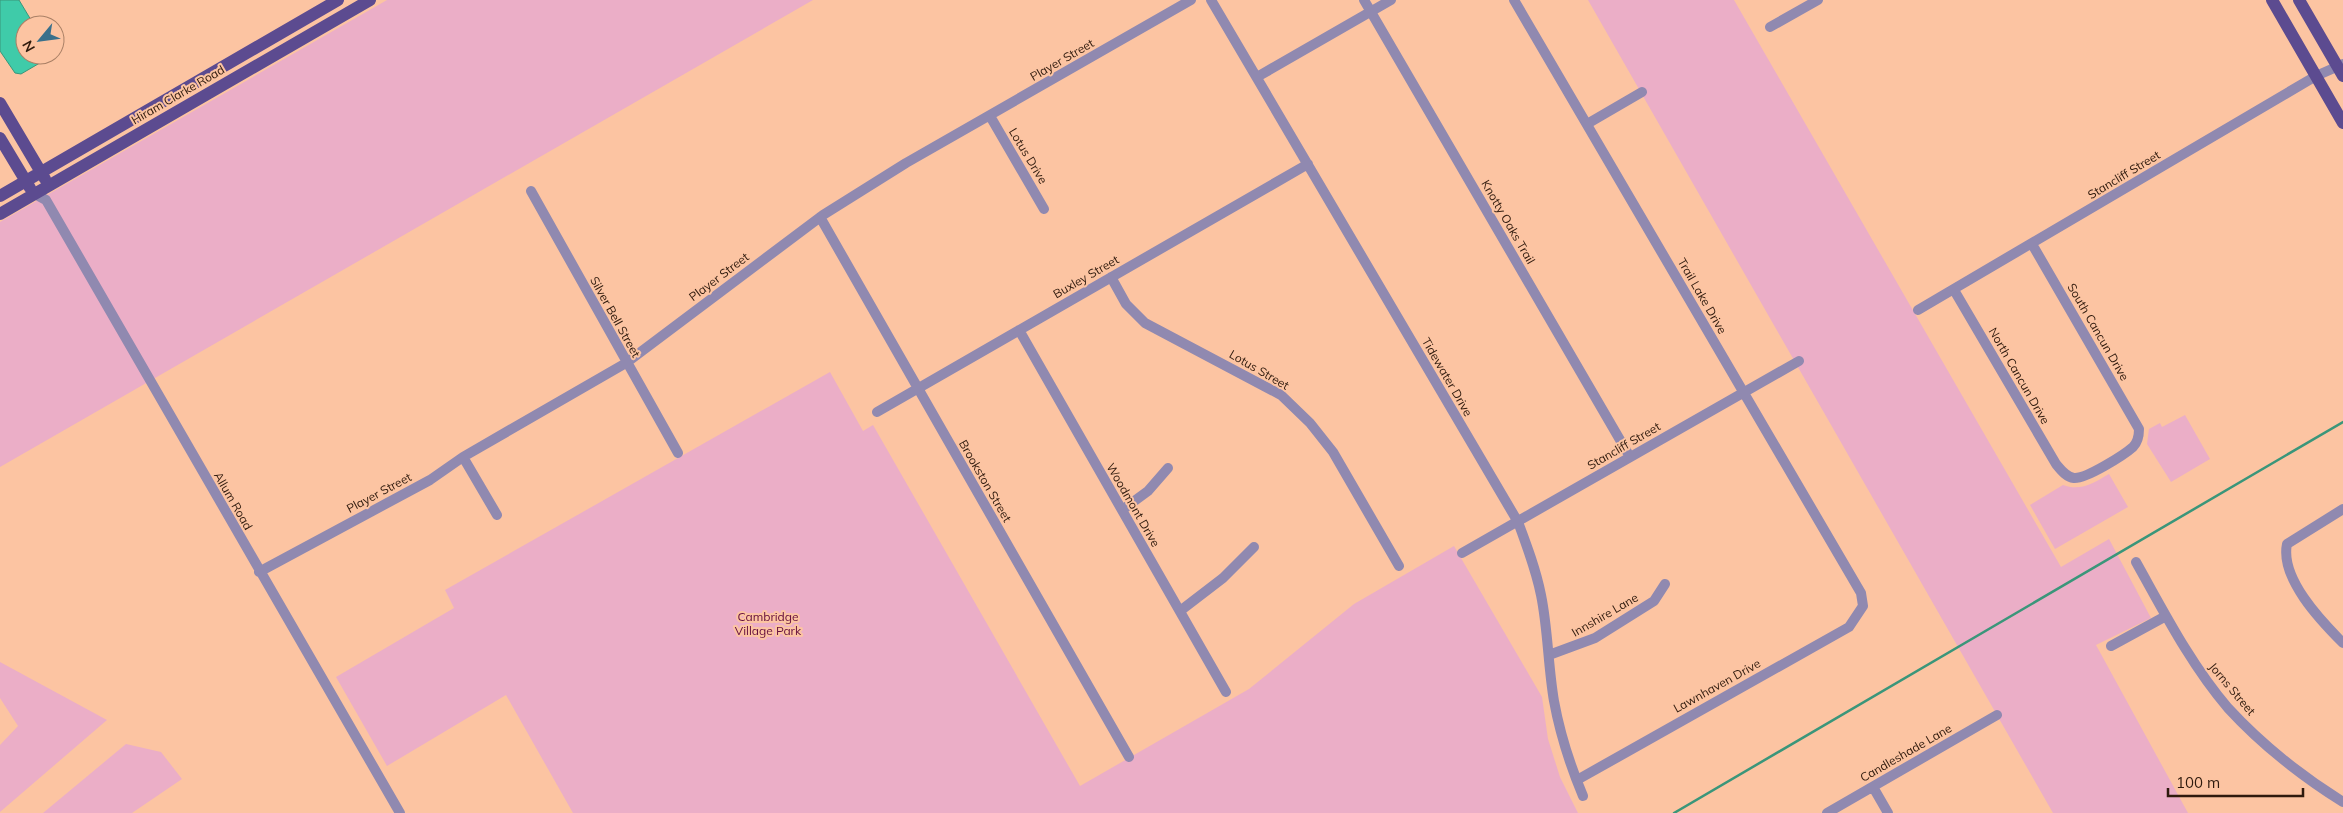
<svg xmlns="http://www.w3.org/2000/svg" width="2343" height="813" font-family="Mulish,sans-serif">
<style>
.green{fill:#ebaec7}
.water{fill:#3fcba9;stroke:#3a967a}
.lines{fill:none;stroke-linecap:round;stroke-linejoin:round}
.stream{stroke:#3a967a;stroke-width:2.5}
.minor{stroke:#9089b0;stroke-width:10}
.major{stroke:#5c4b90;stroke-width:12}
.labels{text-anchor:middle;stroke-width:4;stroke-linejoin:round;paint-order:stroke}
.street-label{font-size:12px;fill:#2f1a0d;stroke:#fcc4a2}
.park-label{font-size:12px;fill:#640d3d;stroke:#fcc4a2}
</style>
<rect width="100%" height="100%" fill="#fcc4a2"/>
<path class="green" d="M387,0h426l-813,467v-245z
M1588,0h146l327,567 48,-28 42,79 -55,27 92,168h-135z
M830,372l33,59 10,-6 207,361 169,-97 105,-85 100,-58 88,151 6,42 12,38 18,36h-1005l-67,-118 -119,71 -51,-89 118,-69 -9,-18z
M2185,415l25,44 -39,23 -24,-38 2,-15 11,-6 2,4z
M2109,474l19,33 -73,42 -25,-44 33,-20c18,7 32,-3 46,-11z
M0,662l107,58 -107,92v-67l18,-19 -18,-28z
M126,744l35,8 21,27 -50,34h-89z"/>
<path class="water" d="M0,0h19l15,25h-9v30h24l1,2 -29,17 -6,-1 -15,-22z"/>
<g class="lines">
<path class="stream" d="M1674,813l669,-391"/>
<path class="minor" d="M1211,0l307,522c9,24 18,48 23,73 7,34 7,71 13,106 6,33 16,64 29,95
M1364,0l266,457
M1514,0l347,593 2,13 -14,21 -272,153
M1770,27l48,-27
M1257,77l134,-77
M990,116l54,93
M1587,124l55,-32
M531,191l147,262
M35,194l11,6 354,613
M820,217l309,540
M1111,277l15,27 19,19 136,72 29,28 23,29 66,114
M1954,290l102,174c5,6 10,13 18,14 12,1 50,-23 59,-31 5,-5 6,-11 6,-18l-107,-185
M1918,310l398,-234 27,-12
M1019,330l207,362
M877,412l431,-248
M463,457l34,58
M2343,509l-56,35c-7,34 33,76 56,99
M1122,510l26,-19 20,-23
M1462,553l337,-192
M2136,562c28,50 55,103 92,146 34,37 72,67 115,94
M259,572l171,-92 33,-23 163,-94 197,-148 83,-52 285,-163
M1180,611l43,-33 31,-31
M2111,646l55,-30
M1549,655l46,-17 59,-37 11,-17
M1873,787l15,26
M1827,813l170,-98"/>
<path class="major" d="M2272,0l71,123
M2299,0l44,76
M0,103l45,76
M0,138l30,50
M0,196l338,-196
M0,214l370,-214"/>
</g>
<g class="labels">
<g class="street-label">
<text transform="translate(1062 60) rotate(-30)" y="4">Player Street</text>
<text transform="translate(178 95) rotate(-30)" y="4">Hiram Clarke Road</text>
<text transform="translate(1028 156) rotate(59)" y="4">Lotus Drive</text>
<text transform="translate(2124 175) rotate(-31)" y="4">Stancliff Street</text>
<text transform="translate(1508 222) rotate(60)" y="4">Knotty Oaks Trail</text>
<text transform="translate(719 277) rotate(-37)" y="4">Player Street</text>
<text transform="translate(1086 277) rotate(-30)" y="4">Buxley Street</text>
<text transform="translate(1702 296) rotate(60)" y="4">Trail Lake Drive</text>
<text transform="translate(615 317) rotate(61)" y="4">Silver Bell Street</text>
<text transform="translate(2098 332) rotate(60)" y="4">South Cancun Drive</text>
<text transform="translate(1259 370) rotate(30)" y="4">Lotus Street</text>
<text transform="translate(2019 376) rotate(60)" y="4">North Cancun Drive</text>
<text transform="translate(1447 377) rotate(60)" y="4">Tidewater Drive</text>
<text transform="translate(1624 446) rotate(-30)" y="4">Stancliff Street</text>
<text transform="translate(985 481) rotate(60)" y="4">Brookston Street</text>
<text transform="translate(379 493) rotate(-28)" y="4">Player Street</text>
<text transform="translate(233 501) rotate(60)" y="4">Allum Road</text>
<text transform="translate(1133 505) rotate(60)" y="4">Woodmont Drive</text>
<text transform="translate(1605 615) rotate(-30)" y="4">Innshire Lane</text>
<text transform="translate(1717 686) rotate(-29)" y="4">Lawnhaven Drive</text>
<text transform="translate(2232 689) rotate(50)" y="4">Jorns Street</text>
<text transform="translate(1906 753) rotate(-30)" y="4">Candleshade Lane</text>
</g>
<g class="park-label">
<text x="768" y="621">Cambridge<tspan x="768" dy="14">Village Park</tspan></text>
</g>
</g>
<g transform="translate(40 40) rotate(241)"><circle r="24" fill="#fcc4a2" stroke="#aa8066"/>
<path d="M0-4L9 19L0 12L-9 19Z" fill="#3a708b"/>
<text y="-8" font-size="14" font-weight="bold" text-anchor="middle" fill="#2f1a0d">N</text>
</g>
<path d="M2168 788v8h135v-8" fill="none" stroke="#2f1a0d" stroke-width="2.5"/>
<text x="2176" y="788" font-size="15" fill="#2f1a0d" stroke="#fcc4a2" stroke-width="4" paint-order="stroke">100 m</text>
</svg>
